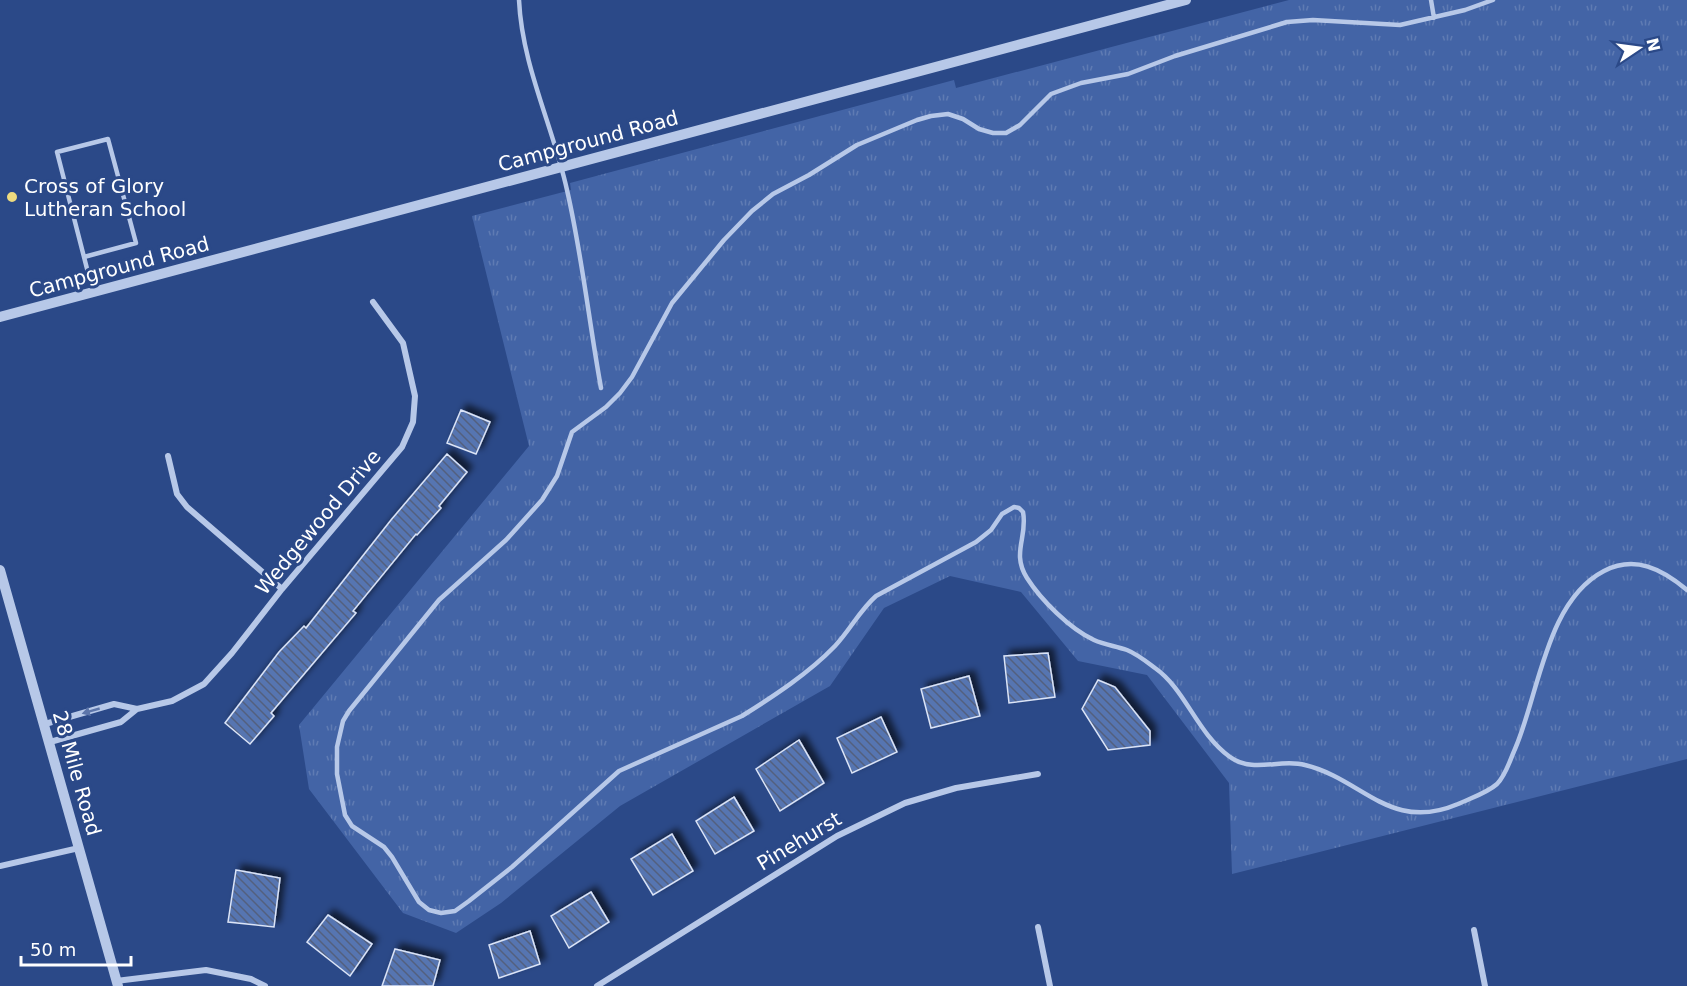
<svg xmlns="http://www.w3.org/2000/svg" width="1687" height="986" font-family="'DejaVu Sans',sans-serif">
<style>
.grass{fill:url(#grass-tufts)}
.building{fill:url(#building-back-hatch);stroke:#dbe4f7;stroke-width:1.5;filter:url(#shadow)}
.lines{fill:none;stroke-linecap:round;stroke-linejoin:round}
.service{stroke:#b7c8e8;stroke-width:4.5}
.minor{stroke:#b7c8e8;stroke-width:6}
.tertiary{stroke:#b7c8e8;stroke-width:10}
.oneway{fill:#5c75aa}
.poi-dot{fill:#eedb7f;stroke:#2b4988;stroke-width:2}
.labels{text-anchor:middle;stroke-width:6;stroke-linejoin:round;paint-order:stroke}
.street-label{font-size:20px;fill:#fff;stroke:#2b4988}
.poi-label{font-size:20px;fill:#fff;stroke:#2b4988;text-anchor:start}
</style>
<defs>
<pattern id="grass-tufts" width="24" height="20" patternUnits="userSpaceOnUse" patternTransform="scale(1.5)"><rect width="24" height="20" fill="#4364a6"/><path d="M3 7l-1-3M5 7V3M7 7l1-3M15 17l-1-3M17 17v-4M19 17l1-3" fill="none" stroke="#5f7bb3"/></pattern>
<pattern id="building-back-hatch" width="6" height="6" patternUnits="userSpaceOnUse" patternTransform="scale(1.5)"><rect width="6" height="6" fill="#5775b1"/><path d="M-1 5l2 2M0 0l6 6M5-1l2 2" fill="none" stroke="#52607e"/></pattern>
<filter id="shadow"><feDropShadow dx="5.5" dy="-5.5" stdDeviation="3" flood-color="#0009"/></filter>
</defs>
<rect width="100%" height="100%" fill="#2b4988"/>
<path class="grass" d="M1289,0h398v759l-455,115 -3,-91 -82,-108 -69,-14 -57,-69 -71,-16 -66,32 -54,78 -210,120 -119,97 -45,30 -53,-20 -94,-124 -10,-64 230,-279 -57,-230 99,-26 -1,-7 384,-103 2,8z"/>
<path class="building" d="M461,410l29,12 -14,32 -29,-11z
M447,454l20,18 -28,34 2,2 -24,27 -1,-1 -63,77 3,2 -85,100 3,3 -24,28 -25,-21 54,-71 25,-26 2,2 85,-108z
M1048,653l7,44 -46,6 -5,-47z
M969,676l11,40 -49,12 -10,-39z
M1098,680l17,7 35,44v14l-42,5 -26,-41z
M881,717l16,35 -45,21 -15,-35z
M799,740l25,43 -44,28 -24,-42z
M734,797l20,34 -39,23 -19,-33z
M672,834l21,37 -40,24 -22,-36z
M236,870l44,8 -6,49 -46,-5z
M591,892l18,30 -40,26 -18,-32z
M328,915l44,29 -22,32 -43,-34z
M530,931l10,33 -41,14 -10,-33z
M395,949l45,11 -7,26h-51z"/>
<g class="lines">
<path class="service" d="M519,0c3,66 34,126 48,190 15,65 22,132 34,198
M1431,0l3,18
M1493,0l-28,10 -65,15 -87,-5 -26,2 -112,34 -47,18 -47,9 -30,11 -31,31 -14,8h-13l-14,-4 -16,-10 -15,-5 -17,2 -14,4 -60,25 -48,30 -36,19 -21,17 -28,29 -52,63 -40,74 -12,16 -14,14 -34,25 -15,44 -15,24 -36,40 -67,60 -90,111 -6,10 -6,26v27l8,41 7,11 32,21 8,10 27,45 10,8 12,3 14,-2 14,-10 43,-34 107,-96 123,-55c32,-20 67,-43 93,-70 15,-16 25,-36 41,-50l100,-54 15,-12 11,-16 12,-7 5,1 4,4c5,25 -12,41 4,66 14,22 43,51 67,62 11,5 22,6 33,10 10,4 20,12 28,18 31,22 41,64 75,89 24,17 50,1 75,8 58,14 85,68 153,39 13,-6 29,-11 39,-20 9,-9 13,-24 18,-35 24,-55 31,-148 89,-178 31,-16 58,-2 83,19
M84,257l52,-14 -28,-104 -51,13 36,140"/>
<path class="minor" d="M168,456l9,38 10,13 95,82
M45,724l69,-20 23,5
M50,742l71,-20 16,-13 35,-8 32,-17 28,-31 50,-64 120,-142 11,-25 2,-26 -12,-53 -30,-41
M0,866l79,-18
M1038,927l12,59
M1474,930l11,56
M116,981l90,-11 45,9 14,7
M597,986l240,-150 68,-33 51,-15 82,-14"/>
<path class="tertiary" d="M0,317l1186,-317
M0,570l118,416"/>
</g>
<defs><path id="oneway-solid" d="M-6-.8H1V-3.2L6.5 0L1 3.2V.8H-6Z" transform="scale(1.5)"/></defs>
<use class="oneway" href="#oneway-solid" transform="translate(91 711) rotate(164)"/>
<circle class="poi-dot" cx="12" cy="197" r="6"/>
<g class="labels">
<g class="street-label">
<text transform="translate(588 141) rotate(-15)" y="7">Campground Road</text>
<text transform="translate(119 267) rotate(-15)" y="7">Campground Road</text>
<text transform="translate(318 522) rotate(-50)" y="7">Wedgewood Drive</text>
<text transform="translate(77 773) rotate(74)" y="7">28 Mile Road</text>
<text transform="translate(799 841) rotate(-31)" y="7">Pinehurst</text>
</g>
<g class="poi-label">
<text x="24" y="193">Cross of Glory<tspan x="24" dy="23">Lutheran School</tspan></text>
</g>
</g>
<g transform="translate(1639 48) rotate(77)" stroke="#2b4988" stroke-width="4.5" paint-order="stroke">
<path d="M0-4.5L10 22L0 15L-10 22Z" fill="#ffffff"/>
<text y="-9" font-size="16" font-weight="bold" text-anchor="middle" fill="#ffffff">N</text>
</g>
<path d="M21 956v9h110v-9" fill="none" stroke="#ffffff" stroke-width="3"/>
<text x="30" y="956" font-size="18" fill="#ffffff" stroke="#2b4988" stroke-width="4.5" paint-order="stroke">50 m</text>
</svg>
